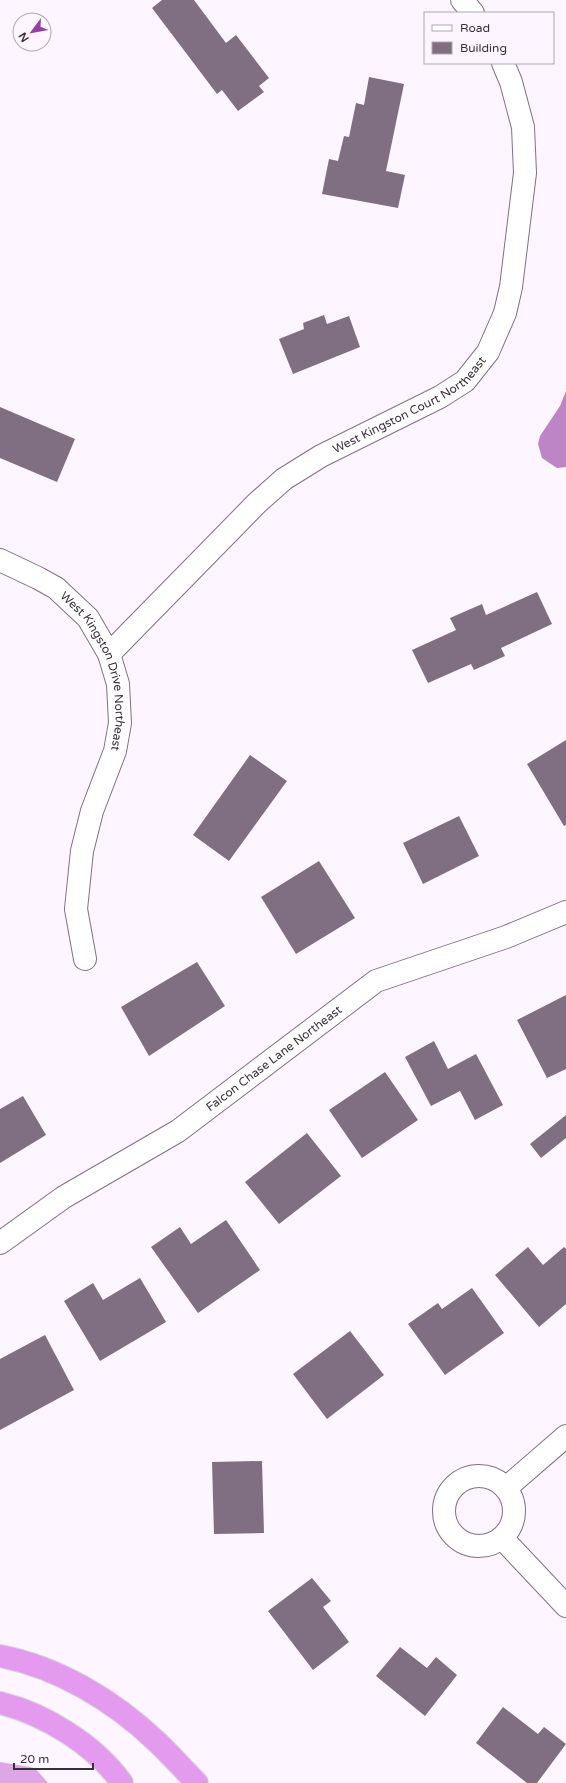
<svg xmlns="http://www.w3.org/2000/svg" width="566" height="1783" font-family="'Varela Round',sans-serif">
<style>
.forest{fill:#dea5e7}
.water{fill:#bd85c6}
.building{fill:#806e83}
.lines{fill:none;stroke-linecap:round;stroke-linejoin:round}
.street-casing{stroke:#827085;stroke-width:24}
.highway-casing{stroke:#d7d6d7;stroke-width:24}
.street{stroke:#fff;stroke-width:22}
.highway{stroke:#e39aef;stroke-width:22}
.labels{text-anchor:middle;stroke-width:4;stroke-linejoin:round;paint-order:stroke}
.street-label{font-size:12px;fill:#383039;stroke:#fdf5ff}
</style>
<rect width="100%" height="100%" fill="#fdf5ff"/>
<path class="forest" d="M0,1762l35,6 13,15h-48z"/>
<path class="water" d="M566,391v76l-9,1 -15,-10 -4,-14 2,-8 20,-30z"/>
<path class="building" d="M162,0h32l32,43 10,-8 33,43 -10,8 5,6 -26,19 -16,-21 -5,4 -65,-86z
M369,77l35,7 -18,87 19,4 -7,33 -76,-14 7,-35 9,2 6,-25 5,1 7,-34 8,2z
M324,315l3,9 22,-8 11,31 -67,27 -14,-35 25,-10 -1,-6z
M0,407l75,32 -18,43 -57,-24z
M537,592l15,32 -51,24 4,8 -31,14 -3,-6 -43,19 -16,-33 44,-20 -6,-12 32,-14 4,11z
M566,740v85l-2,1 -37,-62z
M250,755l37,26 -58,80 -36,-26z
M459,816l20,40 -56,28 -20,-41z
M319,861l36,57 -59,36 -35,-57z
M197,962l28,44 -76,50 -28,-49z
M566,995v74l-19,9 -30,-58z
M434,1041l14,28 28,-15 27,51 -28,15 -15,-29 -29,15 -26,-49z
M385,1072l33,48 -56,38 -33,-48z
M23,1096l23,39 -46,28v-54z
M566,1115v23l-25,20 -11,-14z
M307,1133l34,43 -62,48 -34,-42z
M226,1220l34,50 -62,43 -47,-66 29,-20 11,17z
M528,1247l15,18 21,-18 2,2v55l-27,23 -44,-52z
M140,1278l26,44 -66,39 -36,-60 29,-18 10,17z
M472,1288l32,45 -59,42 -37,-51 30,-21 4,6z
M350,1331l34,44 -57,44 -34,-45z
M45,1335l29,55 -74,40v-71z
M262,1461l2,72 -50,1 -2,-72z
M312,1578l19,23 -8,6 26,35 -36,28 -45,-59z
M400,1647l27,21 9,-11 21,18 -32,41 -49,-40z
M503,1707l35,27 6,-7 22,17 -29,39h-10l-51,-40z"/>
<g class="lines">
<g class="street-casing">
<g id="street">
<path d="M462,0l11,13"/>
<path id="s1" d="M0,560l38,18 18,10 32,30 21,36 9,30 2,39 -5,28 -23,60 -10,40 -6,58 9,50"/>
<path id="s2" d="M109,654l148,-151 27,-24 37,-23 119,-59 25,-16 23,-29 17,-39 6,-26 14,-114 -2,-46 -12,-45 -8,-19"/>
<path id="s3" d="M0,1243l64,-46 114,-66 198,-150 130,-44 60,-25"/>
<circle cx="479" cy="1511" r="35"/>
<path d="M506,1488l60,-52"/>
<path d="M502,1538l64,68"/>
</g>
</g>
<g class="highway-casing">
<path id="highway" d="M0,1656c58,11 114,45 156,85 14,13 27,28 41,42
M0,1703c45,11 95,42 122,80"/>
</g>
<use href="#street" class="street"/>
<use href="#highway" class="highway"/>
</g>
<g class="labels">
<g class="street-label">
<text dy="4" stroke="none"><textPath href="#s2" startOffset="394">West Kingston Court Northeast</textPath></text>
<text dy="4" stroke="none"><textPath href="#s1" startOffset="159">West Kingston Drive Northeast</textPath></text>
<text dy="4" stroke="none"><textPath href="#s3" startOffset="331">Falcon Chase Lane Northeast</textPath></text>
</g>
</g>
<rect x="424" y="12" width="130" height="52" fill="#fdf5ff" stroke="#aea6b0"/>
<rect x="432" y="25" width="20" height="6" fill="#ffffff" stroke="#aea6b0"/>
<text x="460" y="32" font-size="12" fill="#383039">Road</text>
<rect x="432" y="42" width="20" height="12" fill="#806e83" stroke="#aea6b0"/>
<text x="460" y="52" font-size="12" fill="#383039">Building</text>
<g transform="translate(32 32) rotate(238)"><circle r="19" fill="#fdf5ff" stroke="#aea6b0"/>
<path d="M0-3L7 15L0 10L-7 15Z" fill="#983ca7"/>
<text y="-6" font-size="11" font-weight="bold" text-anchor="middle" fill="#383039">N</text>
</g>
<path d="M14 1763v6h79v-6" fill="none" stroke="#383039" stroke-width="2"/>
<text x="20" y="1763" font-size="12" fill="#383039" stroke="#fdf5ff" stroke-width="3" paint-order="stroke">20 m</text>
</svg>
